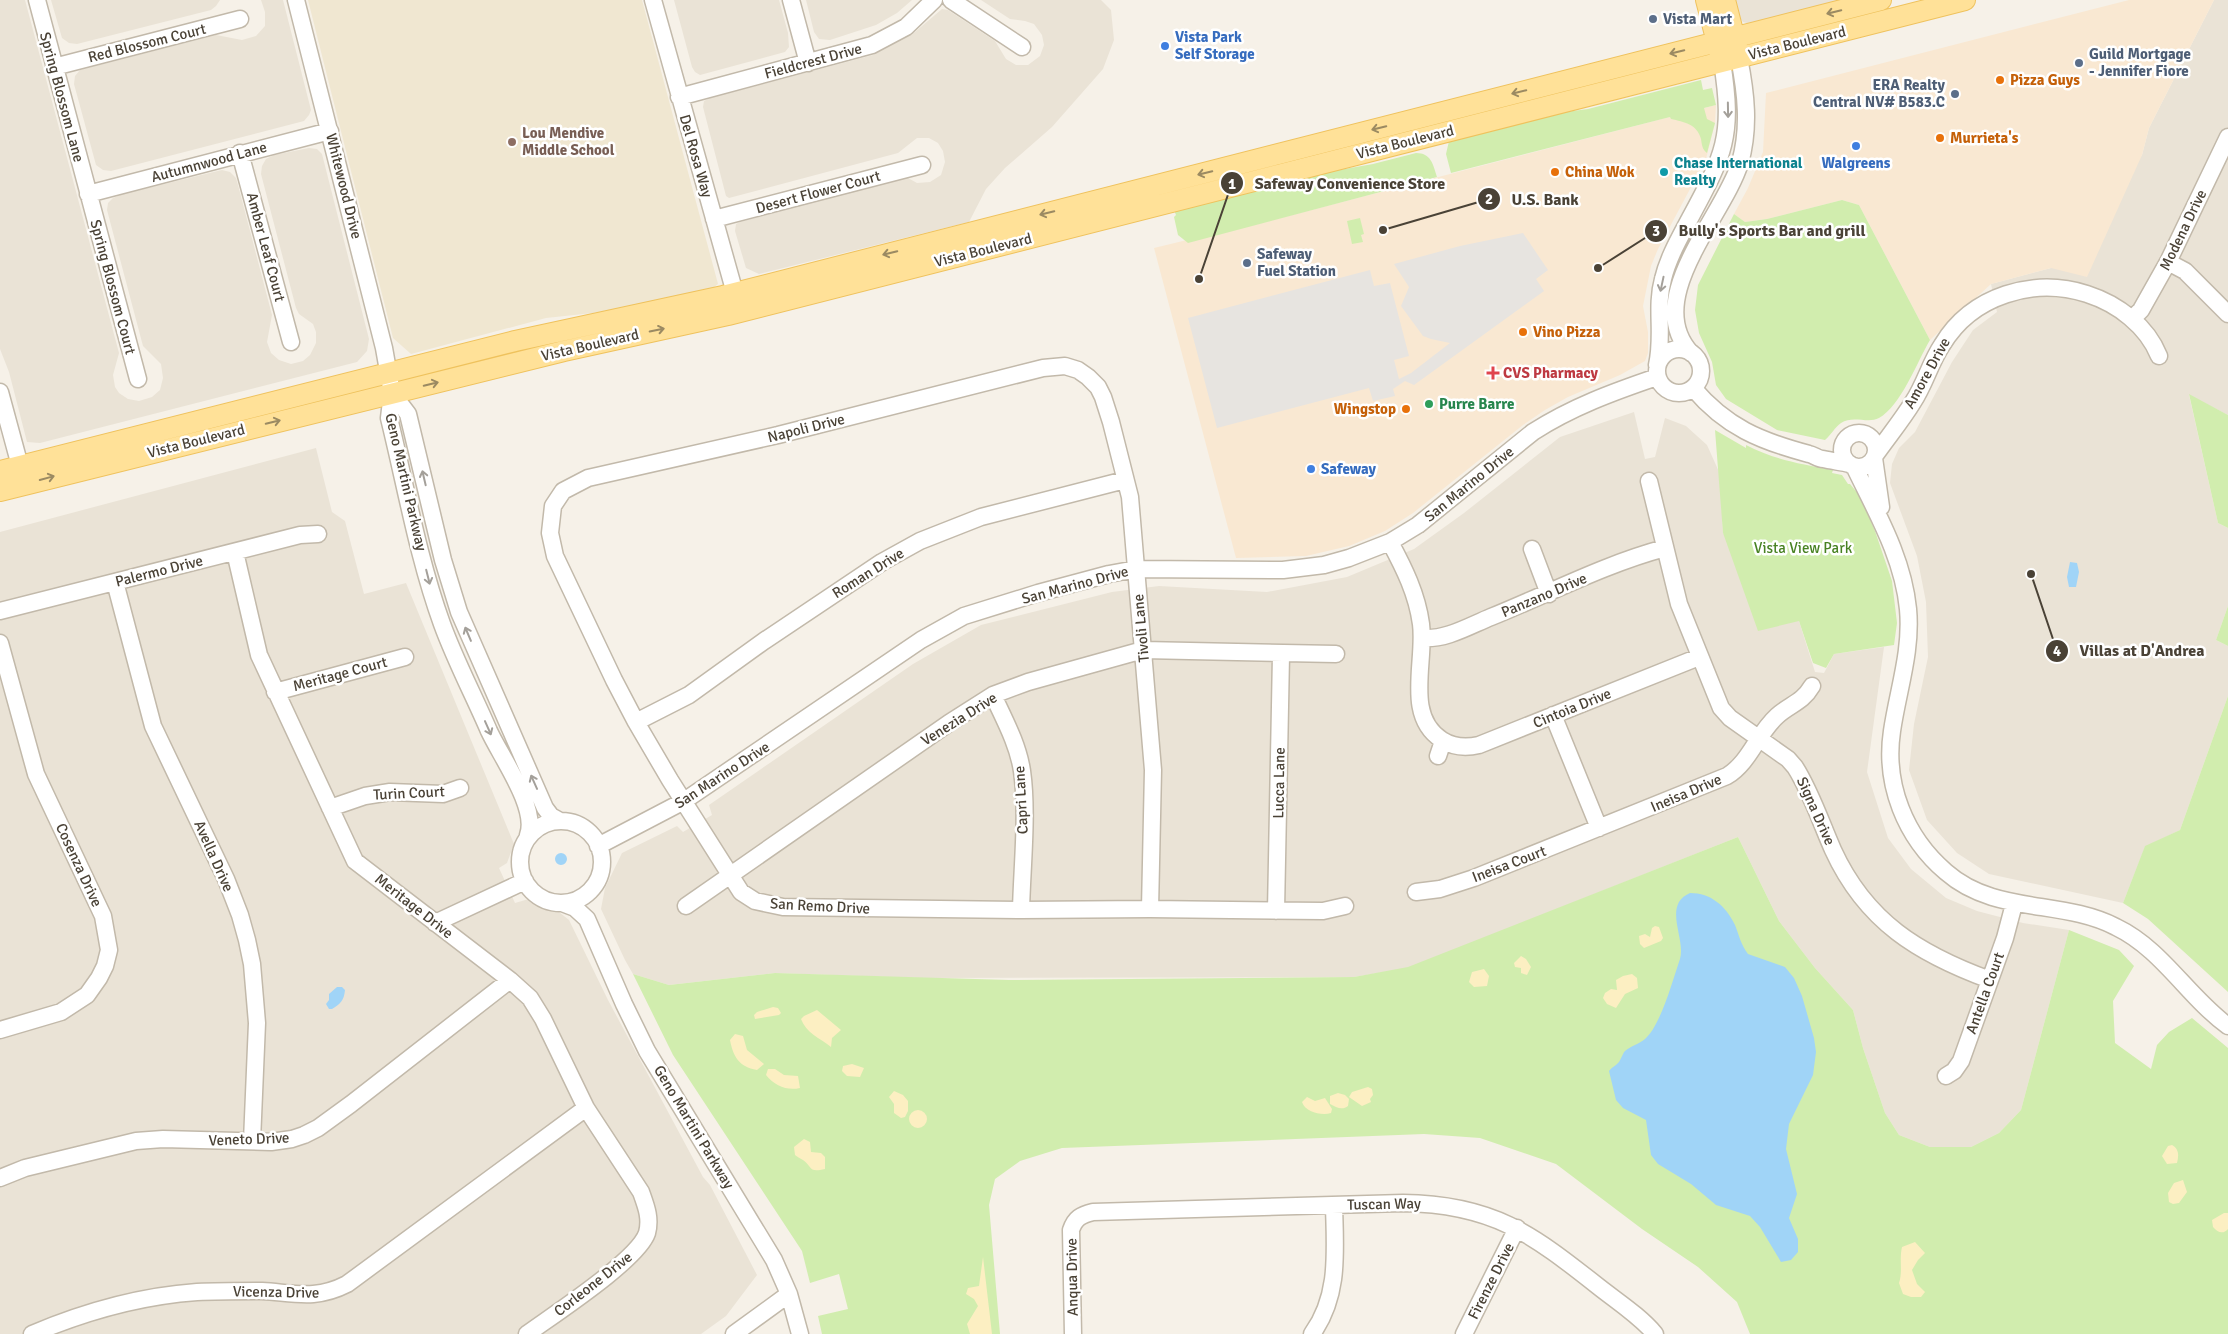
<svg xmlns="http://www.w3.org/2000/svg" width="2228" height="1334" font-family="Signika,sans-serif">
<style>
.residential{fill:#eae3d6}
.commercial{fill:#f9e8d2}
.education{fill:#f0e7d1}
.green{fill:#d1edae}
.sand{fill:#fcefc2}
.parking{fill:#e7e4e0}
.water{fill:#a0d4f7}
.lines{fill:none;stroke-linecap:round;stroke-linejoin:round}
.minor-casing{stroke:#c2b9aa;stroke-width:19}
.major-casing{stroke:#efc25d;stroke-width:22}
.minor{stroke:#fff;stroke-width:16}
.major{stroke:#ffe198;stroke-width:20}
.oneway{stroke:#9b8a62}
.oneway2{stroke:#a4a09a}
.service-dot{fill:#5c6f8a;stroke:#fff;stroke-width:2}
.shop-dot{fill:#3f7fe0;stroke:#fff;stroke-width:2}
.food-dot{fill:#e8710a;stroke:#fff;stroke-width:2}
.education-dot{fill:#8d6e63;stroke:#fff;stroke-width:2}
.culture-dot{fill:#0f9aa8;stroke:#fff;stroke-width:2}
.health-dot{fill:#e0444e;stroke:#fff;stroke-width:2}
.leisure-dot{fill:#2e9e5b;stroke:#fff;stroke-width:2}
.labels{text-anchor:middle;stroke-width:5;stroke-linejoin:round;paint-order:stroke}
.service-label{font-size:15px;font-weight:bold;fill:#4e5e75;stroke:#fff;text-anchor:start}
.shop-label{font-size:15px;font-weight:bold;fill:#366cbe;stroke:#fff;text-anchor:start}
.street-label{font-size:15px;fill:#4a4236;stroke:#fff}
.food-label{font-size:15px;font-weight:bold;fill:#c56008;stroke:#fff;text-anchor:start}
.education-label{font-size:15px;font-weight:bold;fill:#785e54;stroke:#fff;text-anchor:start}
.culture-label{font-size:15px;font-weight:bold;fill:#0d838f;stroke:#fff;text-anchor:start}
.health-label{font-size:15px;font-weight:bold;fill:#be3a42;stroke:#fff;text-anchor:start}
.leisure-label{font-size:15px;font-weight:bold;fill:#27864d;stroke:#fff;text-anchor:start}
.park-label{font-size:15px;fill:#488223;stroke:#fff}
.leader{fill:none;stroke:#4a4236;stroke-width:2}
.callout-dot{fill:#4a4236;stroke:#fff;stroke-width:2}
.mark-label{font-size:15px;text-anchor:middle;font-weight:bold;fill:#fff}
.callout-label{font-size:16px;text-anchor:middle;font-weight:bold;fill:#4a4236;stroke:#fff;stroke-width:5;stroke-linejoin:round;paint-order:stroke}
</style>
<rect width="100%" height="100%" fill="#f6f1e8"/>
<path class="residential" d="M0,0h25l94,353 -6,22 2,12 4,6 9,6 11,2 13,-4 8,-7 3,-12 -2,-14 -18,-18 -36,-136 1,-7 5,-5 10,-4 99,-24 8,2 6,6 2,7 34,130 -5,27 4,11 8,7 12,4 12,-3 7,-6 6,-12v-11l-3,-8 -14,-10 -3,-6 -35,-134 1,-8 4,-7 8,-4 35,-7 8,1 5,5 47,185 -2,12 -10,11 -317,81 -13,-1 -18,-70 -9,-23z
M51,0h169l-4,6 -5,4 -134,34 -8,-1 -7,-5z
M261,0h22l28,110 -2,5 -5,6 -193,50 -8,-1 -7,-5 -22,-81 1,-8 5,-6 136,-35 26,5 14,-4 9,-10v-14z
M674,0h105l9,33 1,14 -4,5 -85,23 -5,-3 -3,-5z
M806,0h106l-15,13 -21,12 -46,15 -11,-1 -5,-7z
M981,0h120l10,10 3,30 -11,29 -51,58 -47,41 -19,21 -17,33 -210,52 -13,-6 -11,-37 1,-7 4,-2 161,-43 7,-1 9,5 13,-1 11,-7 4,-13 -2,-11 -5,-8 -9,-5h-12l-19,15 -169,45 -3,-2 -23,-89 1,-6 6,-3 163,-43 42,-23 27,-23 6,1 47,31 11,18 10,6h12l12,-9 4,-11 -2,-10 -8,-11 -9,-3 -15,-2z
M1733,0h122l-101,25 -11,-3 -6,-7z
M2214,0h14v415l-39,-20 29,128 10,5v78l-12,34 12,6v50l-48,134 -35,17 -22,56 -134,-29 -32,-21 -30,-33 -18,-50 5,-46 14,-67 -2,-55 -9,-46 -27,-73 2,-19 7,-16 16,-16 37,-70 21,-32 24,-18 -6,-28 60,-16 91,-113 7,-27z
M1634,412l11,47 10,-2 10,-39 21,8 21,19 13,29 3,59 76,88 16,51 9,1 10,-19 50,-7 -17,125 21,66 23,31 35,29 31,13 46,12 46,7 -48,180 -22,23 -28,14h-41l-31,-12 -14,-22 -22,-65 -10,-38 -38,-42 -36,-47 -41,-84 -330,131 -54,9 -434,1 -145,-5 -106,12 -36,-11 -8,-14 -24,-51 4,-21 17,-35 55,-27 6,6 29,-17 -3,-10 204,-141 68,-39 131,-33 47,-6 108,6 80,-15 67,-28 50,-36 96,-76z
M316,448l16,64 13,9 19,73 42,-11 108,261 -7,19 -8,5 16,35 24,-7 30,24 39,80 95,177 7,8 47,90 -31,41 -25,18h-701v-802z"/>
<path class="commercial" d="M2129,0h85l-65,128 -7,27 -55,122 -36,-9 -60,16 -61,56 -71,-135 -17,-5 -75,19 -22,3 -11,-8 14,-26 15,-36 3,-59z
M1716,105l-1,18 -9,36 -48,90 -7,17 -8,40 5,26v21l-3,8 -25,14 -52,22 -23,13 -22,15 -110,88 -28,18 -36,15 -43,10 -70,2 -82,-310 33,-8 1,2z"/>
<path class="education" d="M308,0h334l76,284 -9,7 -116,22 -47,5 -135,36 -18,-16z"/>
<path class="green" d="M1701,80l2,10 9,-2 4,17 -12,3 3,11 8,4 -8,30c-5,-4 -5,-8 -6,-14 -4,-15 -17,-17 -30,-20l-1,-2 -219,56 -5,-19 3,-13 86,-25 53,-7z
M1416,153c15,0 17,11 21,24l-249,66 -10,-8 -4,-18 2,-2 -2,-5 114,-31 85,-15z
M1842,200l17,5 71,135c-13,22 -29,66 -51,78 -11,6 -26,-3 -38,5 -6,4 -10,12 -16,17l-48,-10 -51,-31 -10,-14 -4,-23 -13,-29 -4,-23 3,-25 36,-71 11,8 22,-3z
M1360,218l4,16 -3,1 2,7 -11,2 -5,-23z
M2189,394l39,21v113l-10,-5z
M1715,430l31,18v-3c29,15 55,19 87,25l-1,3 10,2 6,9h2l10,12 15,35 17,50 5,42 -3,22 -60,9 -8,14 -13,-5 -14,-42 -41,10 -35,-98z
M2228,606v40l-12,-6z
M2228,696v296l-80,-73 -25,-16 22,-57 35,-16z
M1738,837l41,84 36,47 38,42 10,38 22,65 14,22 31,12h41l28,-14 22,-23 48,-180 50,20 15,16 -21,35 2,42 36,26 6,-24 12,-13 23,-14 36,30v286h-478l-13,-32 -39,-35 -56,-38 -86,-65 -76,-26 -56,-4 -362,14 -42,13 -25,18 -6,26 11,129h-178l-4,-18 30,-7 -9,-35 -29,9 -8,-32 -129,-196 -40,-81 36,11 106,-12 234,7 345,-3 54,-10z"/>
<path class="sand" d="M1655,926l4,1 4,11 -2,3 -17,7 -4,-4 -1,-8 6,-2 5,3 2,-9z
M1521,956l5,3 5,8 -4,8 -6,-2v-5l-6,-1 -1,-4z
M1484,969l5,7 -2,10 -13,1 -5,-5 3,-10z
M1632,974l5,4 1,10 -13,6 -9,14 -9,-4 -4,-6 2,-5 6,-4 6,1 -1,-10 7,-4z
M773,1007l5,1 3,5 -2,2 -24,4 -1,-4 3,-3z
M817,1010l24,20 -9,8 -1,9c-11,-9 -25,-14 -30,-28l3,-3z
M735,1034l8,2 4,14 17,14 -7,6c-18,-3 -24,-14 -27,-30z
M852,1064l12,4 -4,9 -13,-1 -5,-5 1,-5z
M768,1069h7l9,6 14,1 2,12c-13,3 -25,-2 -34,-13z
M1368,1087l4,2 1,6 -3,4 1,3 -9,4 -13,-9 3,-5z
M894,1091l9,4 5,6v10l-3,6 -4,1 -7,-5v-9l-5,-7z
M1338,1093l7,2 4,4 -1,7c-6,5 -12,1 -18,-2v-8z
M1307,1097l8,4 10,-3 7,11 -1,4c-9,3 -26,-1 -29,-11z
M909 1119a9 9 0 1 1 18 0a9 9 0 1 1-18 0Z
M804,1139l6,3 1,10 10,1 4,4v12c-17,4 -12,-2 -22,-9 -3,-2 -6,-3 -8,-5l-1,-8z
M2172,1145c7,4 7,10 5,18l-10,1 -5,-8 6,-10z
M2183,1180l4,12 -8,11 -6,1 -4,-2 -1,-9 6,-10z
M2224,1213h4v16c-5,6 -11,3 -15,-2l-1,-7z
M1915,1242l10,11 -7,7 -6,10 5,14 8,8 -4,5h-10l-8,-3 -4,-11c4,-12 0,-23 3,-36z
M983,1257l9,77h-22l-3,-10 11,-18 -4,-7 -8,-5 2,-6 11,-2z"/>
<path class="parking" d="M1523,233l25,37 -12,9 8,12 -130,94 -9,-4 -12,8 2,7 -22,5 -4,-13 -152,40 -29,-110 182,-48 4,16 16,-3 19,73 -15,4 5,19 12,-6 39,-30 -19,-4 -8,-3 -22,-30 8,-19 -15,-23 66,-18z"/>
<path class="water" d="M2070,562l7,1 2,9 -3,15h-7l-2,-10z
M555 859a6 6 0 1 1 12 0a6 6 0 1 1-12 0Z
M1690,893c21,0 36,13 45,32 4,10 6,20 13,29l37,13 9,11 8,18 12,42 2,14 -3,23 -24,49 -3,25 11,45 -8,24 9,21v13l-7,8 -10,2 -21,-35 -10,-11 -34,-11 -25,-21 -33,-20 -7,-9 -5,-35 -23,-12 -7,-8 -7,-29c3,-4 5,-4 8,-7 4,-3 5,-10 8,-13 6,-5 14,-7 20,-12 16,-14 28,-60 35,-80 6,-21 -18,-54 10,-66z
M337,987h5l3,3c-1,11 -5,14 -13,19h-3l-3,-5 3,-4v-6z"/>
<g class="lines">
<g class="minor-casing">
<path id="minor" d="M37,0l101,379
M296,0l88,348 8,45 -3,25c17,69 29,140 53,206 13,36 32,72 47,107 12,26 49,77 39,104
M653,0l85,304
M791,0l17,63
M951,0l71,47
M54,67l186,-48
M679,97l193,-52 34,-18 28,-27
M240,153l51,189
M88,194l242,-63
M714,219l208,-54
M2168,262l17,9 43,43
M2132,319l9,-9 27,-48 60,-125
M1657 371a22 22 0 1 1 44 0a22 22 0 1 1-44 0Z
M1691,353c-50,-54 33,-137 49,-190 10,-36 6,-70 -1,-105
M1657,365c7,-31 -2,-57 6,-86 5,-21 16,-40 26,-59 35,-65 45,-83 33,-158
M1693,388c33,39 67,53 116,66 5,1 9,5 14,5 9,2 18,3 27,5
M0,392l23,85
M392,393l16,21 35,146 16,52 86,196 6,8 9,5
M1842 450a17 17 0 1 1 34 0a17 17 0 1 1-34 0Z
M1876,454c12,-17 26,-34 37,-52 12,-18 17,-39 29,-57 30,-50 92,-68 145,-51 31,10 60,32 72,62
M1874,458l7,49
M1854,466c22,46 49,91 54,143 4,42 -10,81 -16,122 -8,53 13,106 54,141 49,43 116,27 170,55 46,22 72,70 112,99
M1649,481l30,123 42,104 9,10 58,41 7,8c16,25 26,56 38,83 33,72 86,104 157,130
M1390,542c14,26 27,52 31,82 5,37 -17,92 21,116 11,7 24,8 37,5l220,-88
M1532,549l17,45
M235,552l24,103 96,206 155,119 20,18 13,21 43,89 55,84c5,14 10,26 6,41 -9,27 -94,82 -120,101
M115,582l38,144 73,153 14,36 7,25 5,24 5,59 -5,118
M0,611l300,-76 18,-1
M1422,638c24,2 47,-12 69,-21 57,-23 114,-53 174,-69
M0,643l36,131 67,142 6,34 -4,16 -6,12 -12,17 -26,17 -61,18
M275,692l130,-35
M993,695c11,24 25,49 29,76 6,42 0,96 -1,139
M1553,715l46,113
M636,722l53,-27 75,-54 118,-79 38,-21 61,-24 144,-37
M1438,756l5,-15
M330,808l35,-12 25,-4 53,2 17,-6
M520 862a41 41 0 1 1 82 0a41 41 0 1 1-82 0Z
M598,846l86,-45 237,-161 43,-24 74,-23 71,-19 27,-5 147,1 41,-5 25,-7 41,-16 28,-17 115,-93c39,-25 80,-40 124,-55
M1416,892l24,-3 34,-11 253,-102c23,-14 30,-42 50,-60 13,-12 25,-13 35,-30
M562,903l13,5 12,11 37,85 23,47 127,209 15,34 11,40
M686,906l263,-183 44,-28 35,-13 115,-32 193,4
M1150,909l3,-139 -23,-273 -19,-75 -8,-25 -5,-10 -10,-10 -10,-7 -13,-4 -22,2 -265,67 -190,43 -25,13 -10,15 -3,27 5,23 59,124 22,42 34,58 71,112 14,9 28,6 238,3 129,-1 173,2 22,-5
M1276,911l5,-256
M435,923l90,-42
M1946,1076l8,-5 7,-10 44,-123 9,-34
M0,1178l25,-10 111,-27 27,-2 108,3 21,-3 12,-4 14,-7 33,-24 159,-124
M32,1334c52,-22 108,-38 165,-42 22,-1 43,-1 65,-1 33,2 54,9 85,-7l239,-176
M734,1334l55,-40
M1073,1334l-2,-104c4,-12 10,-15 22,-18l310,-9c90,1 129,31 196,84 19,15 41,29 56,47
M1312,1334c28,-39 23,-83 22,-129
M1464,1334l53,-106"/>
</g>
<g class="major-casing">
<path id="major" d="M1706,0l14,54
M1725,0l13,51
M0,471l515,-130 208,-45 1158,-296
M0,491l564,-140 164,-36 1237,-315"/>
</g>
<use href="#minor" class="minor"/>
<use href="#major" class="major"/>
</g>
<defs><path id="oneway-shaft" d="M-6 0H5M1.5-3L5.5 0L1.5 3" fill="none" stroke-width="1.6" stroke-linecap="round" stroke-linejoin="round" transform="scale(1.25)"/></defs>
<g class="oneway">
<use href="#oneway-shaft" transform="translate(1834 12) rotate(166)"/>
<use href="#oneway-shaft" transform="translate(1677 52) rotate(166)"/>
<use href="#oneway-shaft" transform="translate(1519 92) rotate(166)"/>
<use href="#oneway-shaft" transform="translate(1379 128) rotate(166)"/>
<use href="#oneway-shaft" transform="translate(1205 173) rotate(166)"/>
<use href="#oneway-shaft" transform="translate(1047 213) rotate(166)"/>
<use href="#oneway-shaft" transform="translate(890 253) rotate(166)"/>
<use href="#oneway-shaft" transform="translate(657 330) rotate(-12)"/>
<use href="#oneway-shaft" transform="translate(431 384) rotate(-14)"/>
<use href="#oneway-shaft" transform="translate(273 422) rotate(-14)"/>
<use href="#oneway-shaft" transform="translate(47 478) rotate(-15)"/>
</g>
<g class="oneway2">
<use href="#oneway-shaft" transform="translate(1728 110) rotate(89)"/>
<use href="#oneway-shaft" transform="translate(1662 284) rotate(102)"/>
<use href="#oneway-shaft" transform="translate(424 478) rotate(-103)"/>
<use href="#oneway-shaft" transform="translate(428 577) rotate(76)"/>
<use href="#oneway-shaft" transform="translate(468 634) rotate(-113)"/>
<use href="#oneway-shaft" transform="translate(488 728) rotate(66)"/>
<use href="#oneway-shaft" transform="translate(534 782) rotate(-114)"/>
</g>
<g class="service-dot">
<circle cx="1653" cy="19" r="5"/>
<circle cx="2079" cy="63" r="5"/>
<circle cx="1955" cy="94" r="5"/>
<circle cx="1247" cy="263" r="5"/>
</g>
<g class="shop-dot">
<circle cx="1165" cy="46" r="5"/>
<circle cx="1856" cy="146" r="5"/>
<circle cx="1311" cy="469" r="5"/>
</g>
<g class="food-dot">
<circle cx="2000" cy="80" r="5"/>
<circle cx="1940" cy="138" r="5"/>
<circle cx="1555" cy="172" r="5"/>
<circle cx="1523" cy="332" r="5"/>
<circle cx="1406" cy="409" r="5"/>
</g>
<circle class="education-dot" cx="512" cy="142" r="5"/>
<circle class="culture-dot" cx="1664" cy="172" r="5"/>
<path class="health-dot" d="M1490.5 365.5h5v5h5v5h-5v5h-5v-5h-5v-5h5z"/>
<circle class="leisure-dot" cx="1429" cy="404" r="5"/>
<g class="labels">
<g class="service-label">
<text x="1663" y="24">Vista Mart</text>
<text x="2089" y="59">Guild Mortgage<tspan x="2089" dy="17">- Jennifer Fiore</tspan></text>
<text x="1945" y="90" text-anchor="end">ERA Realty<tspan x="1945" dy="17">Central NV# B583.C</tspan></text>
<text x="1257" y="259">Safeway<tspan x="1257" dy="17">Fuel Station</tspan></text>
</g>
<g class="shop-label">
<text x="1175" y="42">Vista Park<tspan x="1175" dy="17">Self Storage</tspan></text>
<text x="1856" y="168" text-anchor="middle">Walgreens</text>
<text x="1321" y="474">Safeway</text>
</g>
<g class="street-label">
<text transform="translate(147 43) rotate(-14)" y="5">Red Blossom Court</text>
<text transform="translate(1797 43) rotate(-14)" y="5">Vista Boulevard</text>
<text transform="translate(813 61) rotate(-15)" y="5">Fieldcrest Drive</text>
<text transform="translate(62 97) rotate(75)" y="5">Spring Blossom Lane</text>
<text transform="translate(1405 142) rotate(-14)" y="5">Vista Boulevard</text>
<text transform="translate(696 156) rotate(74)" y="5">Del Rosa Way</text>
<text transform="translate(209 162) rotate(-15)" y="5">Autumnwood Lane</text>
<text transform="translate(344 186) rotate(76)" y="5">Whitewood Drive</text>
<text transform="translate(818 192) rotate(-15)" y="5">Desert Flower Court</text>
<text transform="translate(2183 230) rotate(-64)" y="5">Modena Drive</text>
<text transform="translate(266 247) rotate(75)" y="5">Amber Leaf Court</text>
<text transform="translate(983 250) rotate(-14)" y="5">Vista Boulevard</text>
<text transform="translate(113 287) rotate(75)" y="5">Spring Blossom Court</text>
<text transform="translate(590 345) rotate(-13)" y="5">Vista Boulevard</text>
<text transform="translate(1927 373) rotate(-61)" y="5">Amore Drive</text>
<text transform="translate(806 428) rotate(-14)" y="5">Napoli Drive</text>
<text transform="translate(196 441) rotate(-14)" y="5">Vista Boulevard</text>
<text transform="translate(406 482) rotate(77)" y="5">Geno Martini Parkway</text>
<text transform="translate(1469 484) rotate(-39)" y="5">San Marino Drive</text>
<text transform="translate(159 571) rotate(-14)" y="5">Palermo Drive</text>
<text transform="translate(868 573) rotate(-32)" y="5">Roman Drive</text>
<text transform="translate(1075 585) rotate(-15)" y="5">San Marino Drive</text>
<text transform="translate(1544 595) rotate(-23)" y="5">Panzano Drive</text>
<text transform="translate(1141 628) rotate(-95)" y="5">Tivoli Lane</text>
<text transform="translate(340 674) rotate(-15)" y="5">Meritage Court</text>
<text transform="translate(1572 708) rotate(-22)" y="5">Cintoia Drive</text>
<text transform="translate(959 719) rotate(-32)" y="5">Venezia Drive</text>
<text transform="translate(722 775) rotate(-33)" y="5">San Marino Drive</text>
<text transform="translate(1279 783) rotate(-89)" y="5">Lucca Lane</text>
<text transform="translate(409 793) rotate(-3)" y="5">Turin Court</text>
<text transform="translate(1686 793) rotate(-23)" y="5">Ineisa Drive</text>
<text transform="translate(1021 800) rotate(-93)" y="5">Capri Lane</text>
<text transform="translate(1816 811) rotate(66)" y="5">Signa Drive</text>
<text transform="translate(214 856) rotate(66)" y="5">Avella Drive</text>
<text transform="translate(1509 864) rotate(-21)" y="5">Ineisa Court</text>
<text transform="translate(79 865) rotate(65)" y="5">Cosenza Drive</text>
<text transform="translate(414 906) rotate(38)" y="5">Meritage Drive</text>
<text transform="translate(820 906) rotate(3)" y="5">San Remo Drive</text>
<text transform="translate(1985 993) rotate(-70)" y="5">Antella Court</text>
<text transform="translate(694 1127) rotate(59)" y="5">Geno Martini Parkway</text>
<text transform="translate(249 1139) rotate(-2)" y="5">Veneto Drive</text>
<text transform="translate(1384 1204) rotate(-1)" y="5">Tuscan Way</text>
<text transform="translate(1072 1277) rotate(-91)" y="5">Anqua Drive</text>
<text transform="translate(1491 1281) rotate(-63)" y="5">Firenze Drive</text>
<text transform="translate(593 1284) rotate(-38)" y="5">Corleone Drive</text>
<text transform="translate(276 1292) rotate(1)" y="5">Vicenza Drive</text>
</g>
<g class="food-label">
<text x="2010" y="85">Pizza Guys</text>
<text x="1950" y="143">Murrieta's</text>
<text x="1565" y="177">China Wok</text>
<text x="1533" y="337">Vino Pizza</text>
<text x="1396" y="414" text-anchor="end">Wingstop</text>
</g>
<g class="education-label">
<text x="522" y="138">Lou Mendive<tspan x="522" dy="17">Middle School</tspan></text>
</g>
<g class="culture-label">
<text x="1674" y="168">Chase International<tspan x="1674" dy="17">Realty</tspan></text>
</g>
<g class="health-label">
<text x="1503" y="378">CVS Pharmacy</text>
</g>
<g class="leisure-label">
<text x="1439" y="409">Purre Barre</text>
</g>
<g class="park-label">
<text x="1803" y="553">Vista View Park</text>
</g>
</g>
<path class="leader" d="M1199 279L1232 183M1383 230L1489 199M1598 268L1656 231M2031 574L2057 651"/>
<g class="callout-dot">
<circle cx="1199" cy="279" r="5"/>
<circle cx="1383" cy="230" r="5"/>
<circle cx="1598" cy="268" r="5"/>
<circle cx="2031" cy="574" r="5"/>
<circle cx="1232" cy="183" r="12"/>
<circle cx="1489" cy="199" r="12"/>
<circle cx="1656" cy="231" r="12"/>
<circle cx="2057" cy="651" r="12"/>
</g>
<g class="mark-label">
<text x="1232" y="189">1</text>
<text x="1489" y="204">2</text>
<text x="1656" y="236">3</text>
<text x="2057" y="656">4</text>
</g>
<g class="callout-label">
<text x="1350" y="189">Safeway Convenience Store</text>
<text x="1545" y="205">U.S. Bank</text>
<text x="1772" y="236">Bully's Sports Bar and grill</text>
<text x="2142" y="656">Villas at D'Andrea</text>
</g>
</svg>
